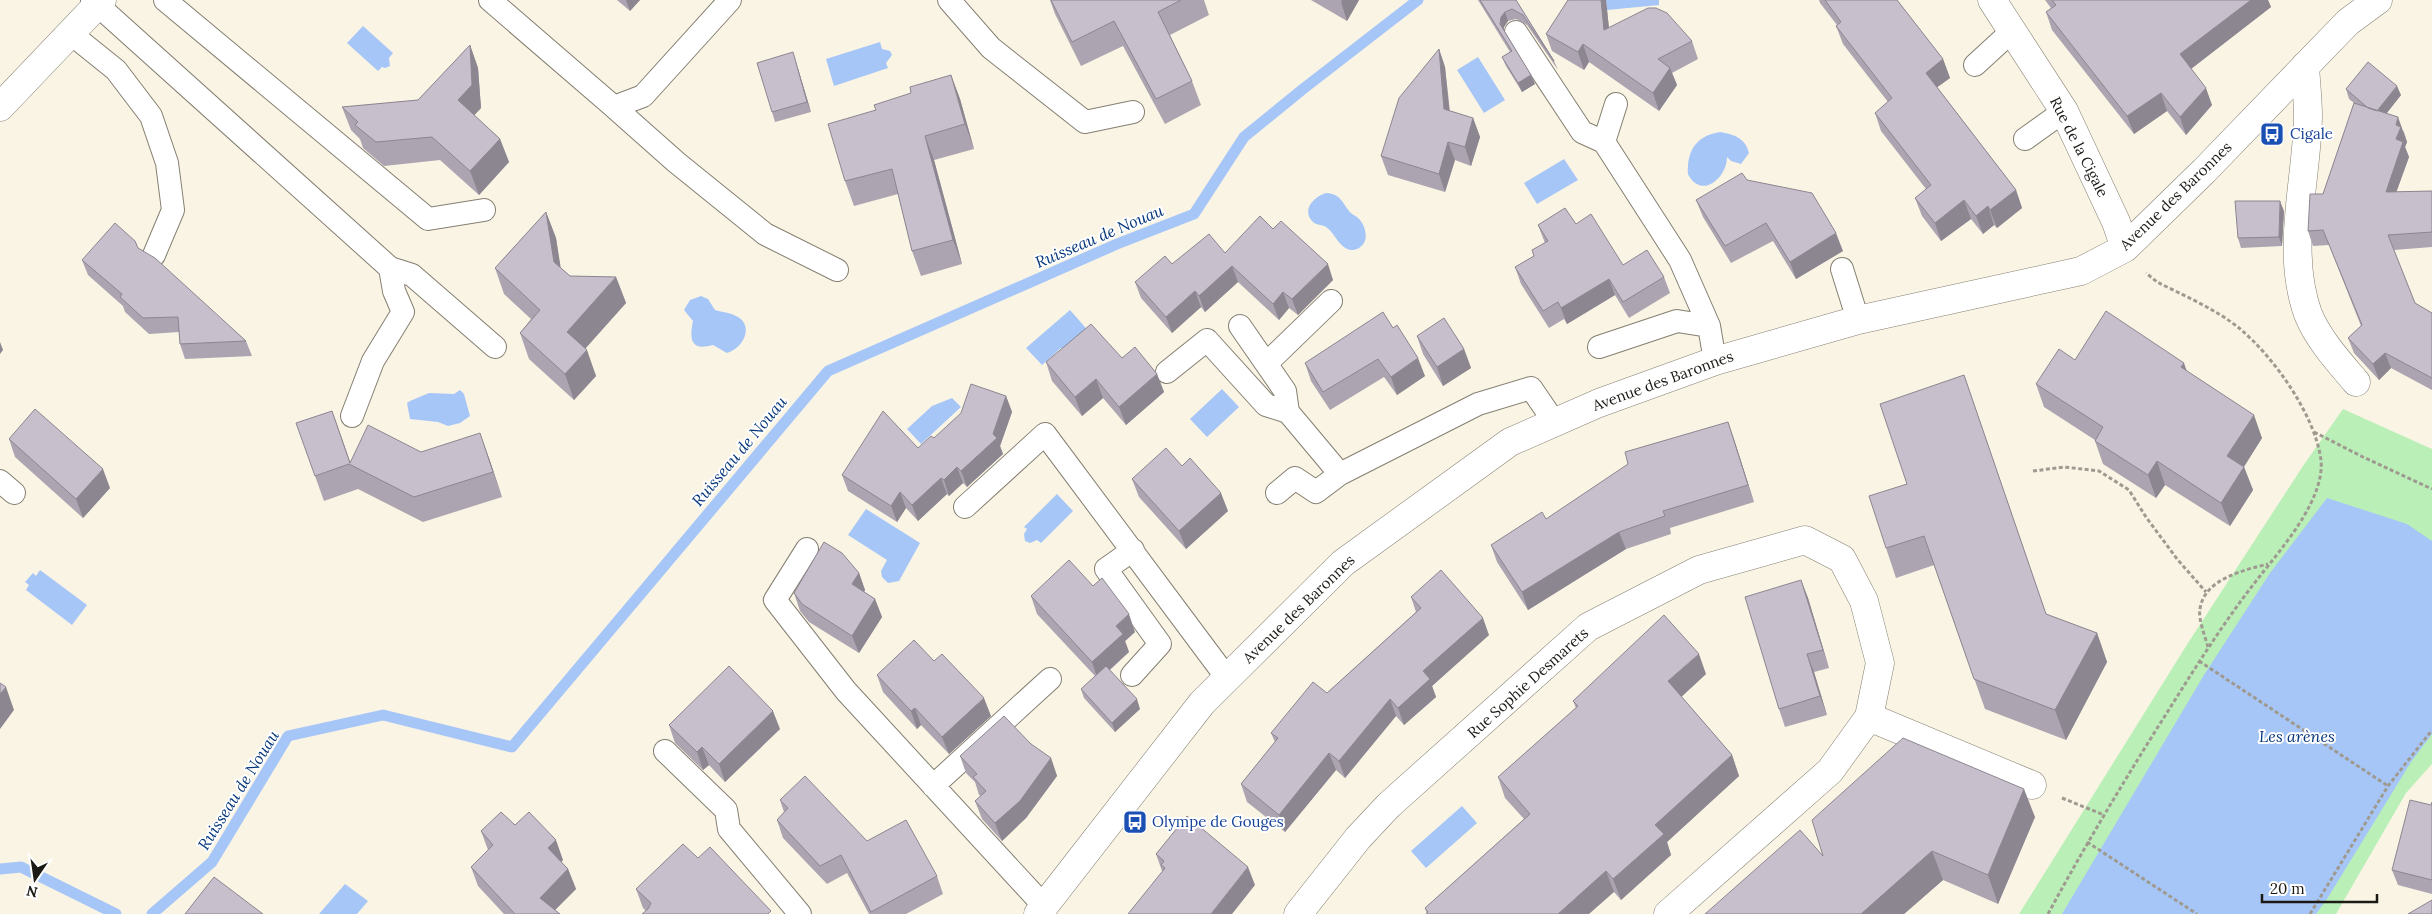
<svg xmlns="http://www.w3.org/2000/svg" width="2432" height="914" font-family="Lora,serif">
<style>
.green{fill:#baefb8}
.water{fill:#a6c6f7}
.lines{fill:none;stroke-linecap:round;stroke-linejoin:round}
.stream{stroke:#a6c6f7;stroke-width:11}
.service-casing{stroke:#847f71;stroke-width:24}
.minor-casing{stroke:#847f71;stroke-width:29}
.tertiary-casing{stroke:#847f71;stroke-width:29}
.path{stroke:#9f9a90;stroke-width:3;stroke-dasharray:4 2.5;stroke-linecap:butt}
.service{stroke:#fff;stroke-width:22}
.minor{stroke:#fff;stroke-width:28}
.tertiary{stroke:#fff;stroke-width:28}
.wall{fill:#aca4b0}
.shaded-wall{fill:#8c8690}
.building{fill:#c8bfcd;stroke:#8c8690}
.labels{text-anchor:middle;stroke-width:4;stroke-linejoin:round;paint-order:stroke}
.transit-label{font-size:15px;fill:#164399;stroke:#fff;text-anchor:start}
.street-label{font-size:15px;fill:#1c1a15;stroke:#fff}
.water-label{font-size:16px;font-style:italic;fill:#04357a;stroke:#fff}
</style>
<rect width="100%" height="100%" fill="#faf4e5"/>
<path class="green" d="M2343,409l89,40v315l-26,29 -70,121h-317l169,-271 115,-177z"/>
<path class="water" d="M1606,0h53v5l-52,5z
M363,26l30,27 -4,5 1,8 -5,2 -3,-1 -4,4 -31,-28z
M880,42l2,7 8,2 2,4 -6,8 2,5 -54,18 -8,-27z
M1478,57l27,43 -21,13 -27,-43z
M1720,132c14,2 26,7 29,21l-8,11 -10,-3 -4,-4c0,20 -24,42 -38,19 -2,-3 -1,-7 -1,-11 2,-20 13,-30 32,-33z
M1564,159l14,21 -41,24 -13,-21z
M1327,193c13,1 15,9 22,18 3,4 6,4 9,7 8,7 12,24 1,30 -17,9 -23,-15 -33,-21 -5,-3 -9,-1 -14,-6 -11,-12 4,-26 15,-28z
M701,296l7,3 7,11c7,2 17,3 23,7 16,10 5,31 -11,36l-14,-8c-22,6 -24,-5 -20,-24l-9,-11 6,-10z
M1070,310l22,25 -15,13h-16l-19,17 -16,-17z
M1222,389l17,18 -32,30 -17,-18z
M460,390l4,4 6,22 -10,7 -12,3 -10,-4 -28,-3 -3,-16 3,-2 19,-8 25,1z
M952,398l9,9 -40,37 -14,-15 25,-23z
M1057,494l16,17 -32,32 -4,-3 -7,3 -5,-2 -1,-7 3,-5 -3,-2z
M2327,498l80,26 25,17v193l-21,28 -84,137 -11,15h-254l142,-239 66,-102z
M866,509l54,34 -21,38 -11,2 -6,-6 -1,-6 6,-11 -39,-25z
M40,570l47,35 -15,20 -46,-35 3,-5 -4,-3 8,-9 3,3z
M1462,806l15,17 -51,45 -15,-17z
M345,884l23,17 -11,13h-38z"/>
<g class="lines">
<path class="stream" d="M0,869l21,-2 95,47
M152,914l60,-52 76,-126 95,-21 129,32 316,-376 289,-127 77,-30 50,-77 59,-48 115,-89"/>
<g class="service-casing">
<path id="service" d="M92,0l298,268 4,23 9,21 -30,49 -21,55
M165,0l263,219 56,-9
M490,0l124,107 29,-11 87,-96
M949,0l42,48 94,74 48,-10
M1516,32l66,100 22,10
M70,33l46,37 35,46 16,47 6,47 -19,45
M1975,65l37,-34
M1616,104l-12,38 76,118 29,66 6,35
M614,107l62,55 89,72 72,36
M2025,139l39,-28
M390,268l22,7 83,72
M1842,269l16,51
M1240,326l45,65 3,21 52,62 138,-70 53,-16 24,35
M1599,347l78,-26 32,5
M1267,363l64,-62
M1167,372l40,-32 59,65 22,7
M0,481l14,12
M1277,493l18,-15 21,14 24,-18
M965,507l80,-73 182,244
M807,549l-32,51 71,91 198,215
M1132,675l28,-31 -54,-75 27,-19
M665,751l61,59 3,19 71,85
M933,786l117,-107"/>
</g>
<g class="minor-casing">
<path id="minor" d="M1992,0l72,111 52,111 9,26
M2305,66c1,17 3,34 3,50 -1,65 -23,134 0,198 10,25 31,48 48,68
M1869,717l163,68
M1038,914l164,-211 141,-140 167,-121 89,-39 116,-42 143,-41 223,-49 44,-23 79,-77 144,-149 30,-22
M1298,914l60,-76 31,-33 199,-178 111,-57 106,-30 37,19 22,42 16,62 -11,54 -39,54 -162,143"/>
</g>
<g class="tertiary-casing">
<path id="tertiary" d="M0,107l102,-107"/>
</g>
<path class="path" d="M2314,432l49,25 69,32
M2033,471l31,-4 35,4 30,19 17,27 31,42 29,33
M2208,647c-3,-11 -10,-28 -8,-38 4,-30 44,-39 68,-45
M2199,661l189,125
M2062,798l42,17
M2087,842l110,72
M2048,914c34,-63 70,-123 108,-184 33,-52 65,-105 104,-154 22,-28 65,-77 61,-116 -6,-45 -47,-103 -82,-132 -22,-18 -56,-33 -82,-46l-11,-9
M2310,914l78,-128 44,-56"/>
<use href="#service" class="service"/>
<use href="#minor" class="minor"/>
<use href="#tertiary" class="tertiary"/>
</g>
<path class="wall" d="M617,0h23l-10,11z
M1050,0h154l5,15 -39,20 22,46 9,24 -36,19 -42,-78 -42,20 -26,-52z
M1311,0h48l-12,21z
M1478,0h38l38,61 4,9 -31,-45 -11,-6 -8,2 -4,6v3l27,45 4,9 -13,8 -16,-26 -4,-9 8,-5z
M1568,0h38l3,28 83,13 6,18 -26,14 5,12 -18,26 -70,-49 -5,8 -32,-19 -6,-17z
M1819,0h78l46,59 7,19 -13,9 79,103 6,18 -25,20 -3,-3 -11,9 -12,-15 -30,22 -19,-25 -7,-18 11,-9 -45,-58 -6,-18 13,-11 -45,-58 -7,-18 1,-1 -17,-22z
M2045,0h223l3,7 -80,62 21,36 -26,30 -19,-24 -33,23 -82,-104 -6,-18 5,-4z
M470,45l8,23 3,40 -7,7 26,24 9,23 -30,33 -39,-35 -56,6 -21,-18 -3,-9 -9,-9 -9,-23 76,-7z
M1439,49l6,18 5,44 23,7 7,19 -9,29 -16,-6 -10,32 -57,-17 -7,-19z
M796,62l15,50 -36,10 -3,-10z
M951,75l9,24 14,50 -40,11 28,104 -41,12 -9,-25 -14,-57 -44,12 -9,-25 31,-71z
M2346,89l55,6 -15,19 18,18 3,10 -2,5 4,10 -13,35 36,-1v56l-38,3 21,53 17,10v77l-41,-22 -12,12 -25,-27 -6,-15 13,-12 -32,-81 -16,1 -5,-15 15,-37 31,-91 -5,-4z
M1747,180l96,71 -47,28 -23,-38 -42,22 -28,-46 -7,-17z
M2284,211l-2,35 -41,2 -3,-10z
M546,212l10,26 4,29 10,9 46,1 10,26 -41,45 11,28 -22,24 -45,-41 -9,-26 11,-14 -27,-25 -9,-26z
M1576,224l47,41 41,12 6,16 -41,25 -14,-23 -48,29 -3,-5 -15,9 -28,-44 -6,-17 19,-11 -2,-6 13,-7 -7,-18z
M1273,229l60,51 -35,35 -9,-7 -10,12 -41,-38 -33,30 -4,-5 -29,26 -31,-35 -6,-16 37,-18 53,-11z
M138,248l108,93 6,15 -67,3 -5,-15 -1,-12 -30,2 -24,-22 -2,-6 -35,-31 -6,-15z
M1393,328l32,48 -28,19 -13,-18 -54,33 -19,-29 -6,-18z
M1417,336l47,13 7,19 -28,18 -20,-32z
M1122,358l35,16 7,18 -38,33 -23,-27 -21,18 -30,-35 -6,-19z
M2075,360l111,11 76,67 -18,29 9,23 -23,36 -65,-41 -9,13 -53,-34 -8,-23v-1l-51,-33 -8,-23z
M1964,375l82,239 51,19 10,29 -41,78 -81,-31 -51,-144 -38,13 -10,-30 21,-64z
M1006,396l6,16 -12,34 3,8 -36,33 -4,-4 -14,13 -2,-2 -29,27 -12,-13 -9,14 -49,-31 -6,-16 76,-27z
M332,411l18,51 71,-10 68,6 13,39 -79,25 -65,-33 -34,12 -9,-25z
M1728,422l26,80 -84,26 1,6 -45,15 -98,61 -31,-48 -6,-17 55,-26z
M9,439l101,49 -27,30 -68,-61z
M1182,466l46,45 -42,38 -47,-52 -7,-18z
M859,573l6,17 -1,2 11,7 7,18 -23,36 -50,-31 -9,-11 -6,-18z
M1801,580l7,18 21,70 -15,4 13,43 -42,12 -6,-18z
M1031,596l104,36 -10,9 4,11 -19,18 30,39 -25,23 -31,-34 -3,-9 14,-13 -58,-62z
M1411,597l78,38 -57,51 4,11 -32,28 -8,-9 -51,62 -9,-8 -51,62 -38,-30 -6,-18 34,-42 -4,-9 56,-40 89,-81z
M934,661l57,55 -42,38 -28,-29 -4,4 -34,-37 -6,-17z
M1706,674l-25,22 51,59 7,21 -72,66 4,13 -50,45 -7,-8 -187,22 -2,-6 99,-89 -19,-21 -7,-21 78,-69 -3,-7z
M669,725l111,4 -55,53 -16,-17 -6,5 -28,-27z
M1031,744l20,14 6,18 -31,42 -24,23 -20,-22 -7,-18 6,-5 -2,-1 -4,-13 -9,-9 -6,-17z
M780,800l157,76 6,18 -37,20h-37l-22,-41 -20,11 -44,-46 -6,-18 7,-8z
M2432,802v92l-34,-9 -6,-15 39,-65z
M2035,817l-37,87 -55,-24 -39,34h-199l118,-58z
M515,825l48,35 -2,2 7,7 8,20 -21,21 5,4h-56l-26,-28 -7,-19 17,-17 -7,-19z
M1156,854l99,31 -93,-14z
M698,858l-52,53 -3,-3 -7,-19z"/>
<path class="shaded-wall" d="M626,0h14l-10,11z
M1342,0h17l-12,21 -6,-19z
M1601,0h5l5,48 -7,-18z
M2251,0h17l3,7 -84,65 -7,-18z
M1505,12l3,9 -4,6 -1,6 -3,-9 1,-7z
M1583,44l6,18 -5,8 -6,-18z
M470,45l8,23 3,40 -14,15 -9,-23z
M1439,49l6,18 6,61 -7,-19z
M793,52l18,60 -4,-10z
M1943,59l7,19 -18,13 -6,-18z
M1670,68l7,17 -18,26 -6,-18z
M951,75l9,24 14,50 -9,-25z
M1531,75l4,9 -13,8 -4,-9z
M2397,86l4,9 -22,28 -4,-10z
M2206,88l6,17 -26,30 -6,-18z
M2161,93l6,18 -33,23 -7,-18z
M2398,117l9,25 -2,5 4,10 -18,50 -5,-15 10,-67z
M1473,118l7,19 -9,29 -6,-19z
M925,136l9,24 28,104 -9,-24z
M500,139l9,23 -30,33 -9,-24z
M1448,142l7,18 -10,32 -6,-18z
M2016,190l6,18 -25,20 -7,-18z
M1964,200l7,19 -30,22 -6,-18z
M2280,201l4,10 -2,35 -3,-9z
M1988,206l6,19 -11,9 -7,-18z
M546,212l10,26 8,50 -10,-26z
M1836,233l7,18 -47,28 -6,-17z
M1328,264l5,16 -35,35 -6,-16z
M1232,266l6,16 -33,30 -6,-16z
M616,277l10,26 -49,55 -10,-26z
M1609,279l6,16 -48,29 -6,-16z
M1195,291l6,16 -29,26 -6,-16z
M1283,292l6,16 -10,12 -6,-16z
M0,342l3,8 -3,4z
M1464,349l7,19 -28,18 -6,-19z
M587,350l9,26 -22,24 -9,-26z
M2385,353l6,15 -12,12 -6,-16z
M1418,358l7,18 -28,19 -6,-18z
M2184,363l8,23 -11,-19z
M1157,374l7,18 -38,33 -7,-18z
M1964,375l10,30 82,238 -10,-29z
M1096,379l7,19 -21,18 -7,-19z
M1006,396l6,16 -12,34 3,8 -36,33 -6,-16 32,-37z
M332,411l9,25 10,29h-1z
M2254,415l8,23 -26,41 -9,-23z
M1728,422l6,17 20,63 -6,-17z
M480,433l9,25 13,39 -9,-25z
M2157,461l8,24 -9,13 -8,-23z
M957,467l6,16 -14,13 -5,-16z
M2244,467l9,23 -23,36 -9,-23z
M103,469l7,19 -27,30 -7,-19z
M941,478l6,16 -29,27 -6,-16z
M900,492l6,16 -9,14 -6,-16z
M1221,493l7,18 -42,38 -7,-18z
M1619,532l7,17 -98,61 -6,-18z
M859,573l6,17 -7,12 -6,-18z
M1801,580l7,18 21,70 -6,-18z
M875,599l7,18 -23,36 -7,-17z
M1129,614l6,18 -10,9 4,11 -31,28 -6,-18 24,-36z
M1483,618l6,17 -57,51 4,11 -32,28 -6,-17 25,-37z
M2097,633l10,29 -41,78 -11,-30z
M1699,654l7,20 -30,28 -8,-21z
M1807,654l7,18 13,43 -7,-19z
M6,687l8,23 -14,19v-35z
M984,698l7,18 -42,38 -7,-17z
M1137,699l3,10 -25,23 -3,-9z
M1390,699l6,17 -51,62 -6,-17z
M915,708l6,17 -4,4 -6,-18z
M773,711l7,18 -55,53 -6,-18z
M702,747l7,18 -6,5 -6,-18z
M1329,753l7,17 -51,62 -6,-17z
M1732,755l7,21 -72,66 4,13 -50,45 -8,-21 42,-54z
M1051,758l6,18 -31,42 -24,23 -7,-18z
M2024,789l11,28 -37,87 -10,-29z
M556,840l7,20 -8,8 -7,-20z
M1932,851l11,29 -39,34h-43z
M1248,867l7,18 -23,29h-21z
M568,869l8,20 -25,25 -11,-16z
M1606,871l8,21 -25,22h-31z"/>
<path class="building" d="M1051,0h130l-23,12 34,69 -36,18 -42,-78 -42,21z
M1480,0h36l38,61 -31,-46 -11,-6 -7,3 -4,5 -1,7 31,51 -13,8 -16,-26 10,-6z
M1568,0h33l3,30 44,-22h8l11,5 25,28 -34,18 12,9 -17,25 -70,-49 -5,8 -32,-18z
M1825,0h72l46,59 -17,14 90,117 -26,20 -2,-4 -12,10 -12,-16 -29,23 -20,-25 16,-13 -56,-72 17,-15 -56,-72 5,-4z
M2052,0h199l-71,54 26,34 -26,29 -19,-24 -34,23 -81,-104 10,-7z
M470,45l2,40 -14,15 42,39 -30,32 -38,-34 -56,5 -21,-17 3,-3 -16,-15 76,-7z
M1439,49l5,60 29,9 -8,29 -17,-5 -9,32 -58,-18 18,-58z
M793,52l14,50 -35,10 -15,-49z
M2368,62l29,24 -20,25 -9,-3 -22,-19z
M951,75l14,49 -40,12 28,104 -41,11 -20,-82 -47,12 -17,-57 48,-14 -2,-5 37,-12 -1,-6z
M2354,103l44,14 -2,8 5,2 -5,12 7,3 -17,50 46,-1v41l-44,3 27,68 17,10v65l-47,-25 -12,11 -25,-26 14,-13 -39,-95 -15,1 2,-37h13z
M1742,173l5,7 65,13 24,40 -46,29 -24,-39 -41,23 -29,-46z
M2235,201h45l-1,36 -41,1z
M1565,208l11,16 15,-10 32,51 24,-15 17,27 -41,25 -14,-23 -48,29 -3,-6 -15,9 -28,-44 19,-11 -2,-6 16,-9 -10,-16z
M546,212l8,50 16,14 46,1 -49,55 20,18 -22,24 -45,-41 20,-23 -45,-42z
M1260,216l13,13 8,-8 47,43 -36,35 -9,-7 -10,12 -41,-38 -33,30 -4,-5 -29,26 -31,-35 30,-26 7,8 37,-30 16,19z
M115,223l20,18 3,7 17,10 91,83 -66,3 -2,-27 -35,1 -23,-21 2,-3 -40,-34z
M2106,311l78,52 -3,4 73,48 -27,41 17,11 -23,36 -64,-42 -9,14 -53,-34 8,-14 -67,-43 23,-35 16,11z
M1383,312l10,16 4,-3 21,33 -27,19 -13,-18 -55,33 -18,-29z
M1444,318l20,31 -27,18 -20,-31z
M1091,324l31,34 13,-11 22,27 -38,33 -23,-28 -21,18 -29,-35z
M1964,375l82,239 51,19 -42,77 -81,-31 -50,-143 -38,12 -17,-52 38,-12 -27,-80z
M971,384l35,12 -13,38 4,4 -36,33 -4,-4 -13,13 -3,-2 -29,27 -12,-13 -9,14 -49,-31 41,-64 35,37 13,-12 3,2 27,-25z
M35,409l68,60 -27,30 -67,-60z
M332,411l18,52 18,-38 53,27 59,-19 13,39 -79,25 -65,-33 -34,12 -19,-53z
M1728,422l20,63 -85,26 2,5 -46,16 -97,60 -31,-47 51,-33 4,7 82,-55 -3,-12z
M1166,448l16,18 8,-8 31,35 -42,38 -47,-52z
M824,542l18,11 17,20 -7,11 23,15 -23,37 -50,-32 -8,-11z
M1069,560l24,26 9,-8 27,36 -13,12 7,8 -31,28 -61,-66z
M1441,570l42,48 -60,53 7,8 -32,29 -8,-9 -51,62 -10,-8 -50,62 -38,-31 37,-46 -7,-5 42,-51 14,11 94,-85 -10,-11z
M1801,580l22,70 -16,4 13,42 -41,13 -34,-112z
M1664,615l35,39 -31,27 64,74 -77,70 9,9 -51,45 -7,-8 -48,43h-132l2,-2 -3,-4 105,-94 -32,-37 80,-71 -5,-5z
M914,640l20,21 8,-7 42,44 -42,39 -27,-29 -4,3 -34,-36z
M729,666l44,45 -54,53 -17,-17 -5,5 -28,-27z
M1106,666l31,33 -25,24 -31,-34z
M0,683l6,4 -6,7z
M1004,716l27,28 20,14 -31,43 -25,22 -20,-22 11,-10 -13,-14 4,-3 -17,-18z
M1903,738l121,51 -36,86 -56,-24 -71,63h-156l95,-84 23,26 -11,-36z
M805,776l62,65 39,-21 31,56 -66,36 -30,-57 -21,11 -43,-46 11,-12 -8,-8z
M2410,800l21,5 1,-3v78l-40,-10z
M501,812l14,13 14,-13 27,28 -8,8 20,21 -28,29 20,16h-45l-44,-47 22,-22 -12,-14z
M1187,816l61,51 -37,47h-83l37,-46 -4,-3 3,-4 -8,-7z
M683,844l15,14 12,-11 61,64 -3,3h-126l6,-5 3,-6 -15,-14z
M214,877l49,37h-78z
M2432,900v14h-24z"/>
<defs>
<g id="bus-square" transform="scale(1.25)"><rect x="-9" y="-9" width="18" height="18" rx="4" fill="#1a4fb4" stroke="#fff"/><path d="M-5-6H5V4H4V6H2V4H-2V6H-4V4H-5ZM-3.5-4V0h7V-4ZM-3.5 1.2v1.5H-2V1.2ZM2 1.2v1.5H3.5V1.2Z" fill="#fff"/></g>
</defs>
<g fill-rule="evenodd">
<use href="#bus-square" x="2272" y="134"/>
<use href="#bus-square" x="1135" y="822"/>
</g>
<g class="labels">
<g class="transit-label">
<text x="2290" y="139">Cigale</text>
<text x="1152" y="827">Olympe de Gouges</text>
</g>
<g class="street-label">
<text transform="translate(2079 147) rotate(63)" y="5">Rue de la Cigale</text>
<text transform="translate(2176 196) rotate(-44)" y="5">Avenue des Baronnes</text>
<text transform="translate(1663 381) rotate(-20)" y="5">Avenue des Baronnes</text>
<text transform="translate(1299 609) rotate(-44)" y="5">Avenue des Baronnes</text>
<text transform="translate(1528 683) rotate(-42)" y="5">Rue Sophie Desmarets</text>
</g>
<g class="water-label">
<text transform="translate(1099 236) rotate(-23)" y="6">Ruisseau de Nouau</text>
<text transform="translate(739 451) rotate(-50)" y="6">Ruisseau de Nouau</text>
<text x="2297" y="742">Les arènes</text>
<text transform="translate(238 790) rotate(-58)" y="6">Ruisseau de Nouau</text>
</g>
</g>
<g transform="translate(35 879) rotate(193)" stroke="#ffffff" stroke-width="4" paint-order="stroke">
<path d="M0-4L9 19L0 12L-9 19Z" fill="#1c1a15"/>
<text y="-8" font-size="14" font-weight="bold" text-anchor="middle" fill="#1c1a15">N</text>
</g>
<path d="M2262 894v8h115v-8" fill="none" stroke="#1c1a15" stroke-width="2.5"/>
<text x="2270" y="894" font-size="15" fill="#1c1a15" stroke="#ffffff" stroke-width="4" paint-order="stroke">20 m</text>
</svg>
